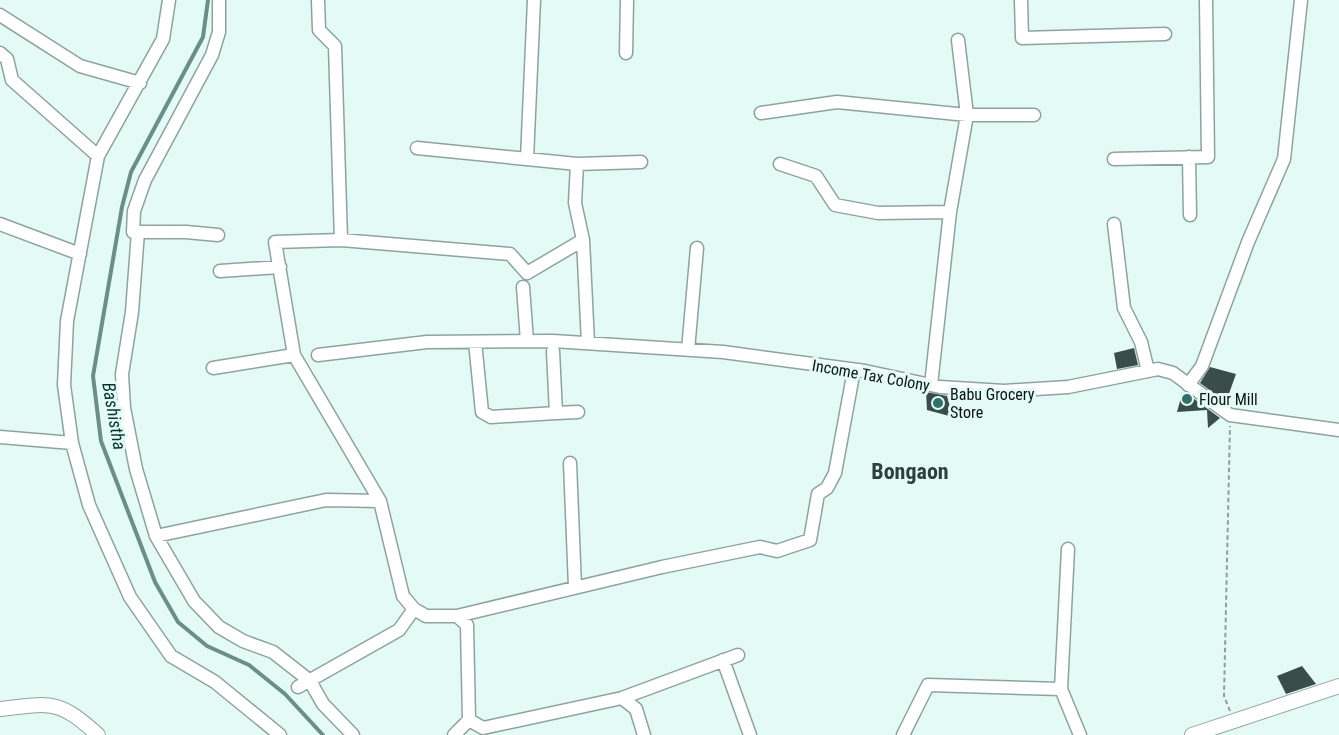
<svg xmlns="http://www.w3.org/2000/svg" width="1339" height="735" font-family="'Roboto Condensed',sans-serif">
<style>
.lines{fill:none;stroke-linecap:round;stroke-linejoin:round}
.stream{stroke:#698f88;stroke-width:4}
.building{fill:#3b4d4a}
.minor-casing{stroke:#8ea39f;stroke-width:15}
.tertiary-casing{stroke:#8ea39f;stroke-width:16}
.path{stroke:#8e9f9b;stroke-width:2;stroke-dasharray:4.5 3;stroke-linecap:butt}
.minor{stroke:#fff;stroke-width:12}
.tertiary{stroke:#fff;stroke-width:14}
.poi-dot{fill:#2d7369;stroke:#e3faf5;stroke-width:2}
.labels{text-anchor:middle;stroke-width:6;stroke-linejoin:round;paint-order:stroke}
.street-label{font-size:16px;fill:#0c1412;stroke:#e3faf5}
.poi-label{font-size:16px;fill:#0c1412;stroke:#e3faf5;text-anchor:start}
.water-label{font-size:18px;font-style:italic;fill:#03352f;stroke:#e3faf5}
.district-label{font-size:22px;font-weight:bold;fill:#2d403c;stroke:#e3faf5}
</style>
<rect width="100%" height="100%" fill="#e3faf5"/>
<g class="lines">
<path class="stream" d="M208,0l-5,37 -72,135 -9,35 -29,169 8,65 54,141 23,40 29,24 42,19 36,29 38,41"/>
</g>
<path class="building" d="M1134,348l4,17 -21,4 -3,-16z
M1210,367l26,7 -10,28 -26,-19z
M926,392l21,4 6,21 -26,-7z
M1186,393l34,25 -12,10 -1,-18 -30,2 5,-18z
M1302,666l14,18 -30,10 -9,-18z"/>
<g class="lines">
<g class="minor-casing">
<path id="minor" d="M169,0l-6,39 -65,117 -31,165 -3,64 8,58 17,62 41,92 41,59 44,26 65,53
M318,0l1,30 16,16 6,194
M1021,0l1,38 143,-4
M0,15l80,51 60,17
M0,53l7,6 5,21 86,76
M626,53l1,-53
M761,113l76,-11 130,13h67
M417,148l160,16 -2,39 8,37 5,103
M1189,157l1,58
M527,159l7,-159
M1114,159l94,-2 -2,-157
M577,164l64,-2
M780,164l36,12 19,29 43,8 72,-1
M0,224l80,30
M1114,224l10,84 17,34 7,29
M138,232l-6,80 -10,62 2,34 12,61 20,67 38,65 25,26 24,14 30,11 37,29 13,23 30,31
M218,235l-32,-3h-53l1,-21 11,-31 67,-125 7,-23v-32
M583,240l-56,33 -17,-19 -169,-14 -66,2 19,113 86,146 23,95 11,13 12,7h31l10,9 2,95 14,8 139,-30 14,11 8,26
M220,271l60,-4
M523,287l4,54
M475,342l7,70 9,5 65,-4 -3,-62
M688,350l9,-102
M318,355l109,-13 126,-1 170,11 142,19 75,16 64,4 64,-4 90,-18 15,4 57,42 109,15
M213,368l81,-13
M931,385l19,-173 17,-97 -9,-75
M1188,385l14,-19 46,-124 36,-83 17,-159
M556,413l22,-1
M0,437l72,6
M570,463l5,124
M156,536l170,-36 54,1
M457,616l205,-49 98,-20 17,4 33,-11 8,-46 9,-6 8,-15 19,-103
M723,660l27,75
M298,687l101,-57 15,-21
M1061,689l7,-140
M622,698l116,-43
M454,735l15,-15
M903,735l25,-50 133,4 19,46"/>
</g>
<g class="tertiary-casing">
<path id="tertiary" d="M0,709c52,-6 58,-10 98,26
M1192,735l147,-49"/>
</g>
<path class="path" d="M1230,711l-6,-15 6,-270"/>
<use href="#minor" class="minor"/>
<use href="#tertiary" class="tertiary"/>
</g>
<g class="poi-dot">
<circle cx="1187" cy="399" r="6"/>
<circle cx="938" cy="403" r="6"/>
</g>
<g class="labels">
<g class="street-label">
<text transform="translate(871 375) rotate(10)" y="6">Income Tax Colony</text>
</g>
<g class="poi-label">
<text x="950" y="400">Babu Grocery<tspan x="950" dy="18">Store</tspan></text>
<text x="1199" y="405">Flour Mill</text>
</g>
<g class="water-label">
<text transform="translate(114 416) rotate(80)" y="6">Bashistha</text>
</g>
<g class="district-label">
<text x="910" y="479">Bongaon</text>
</g>
</g>
</svg>
